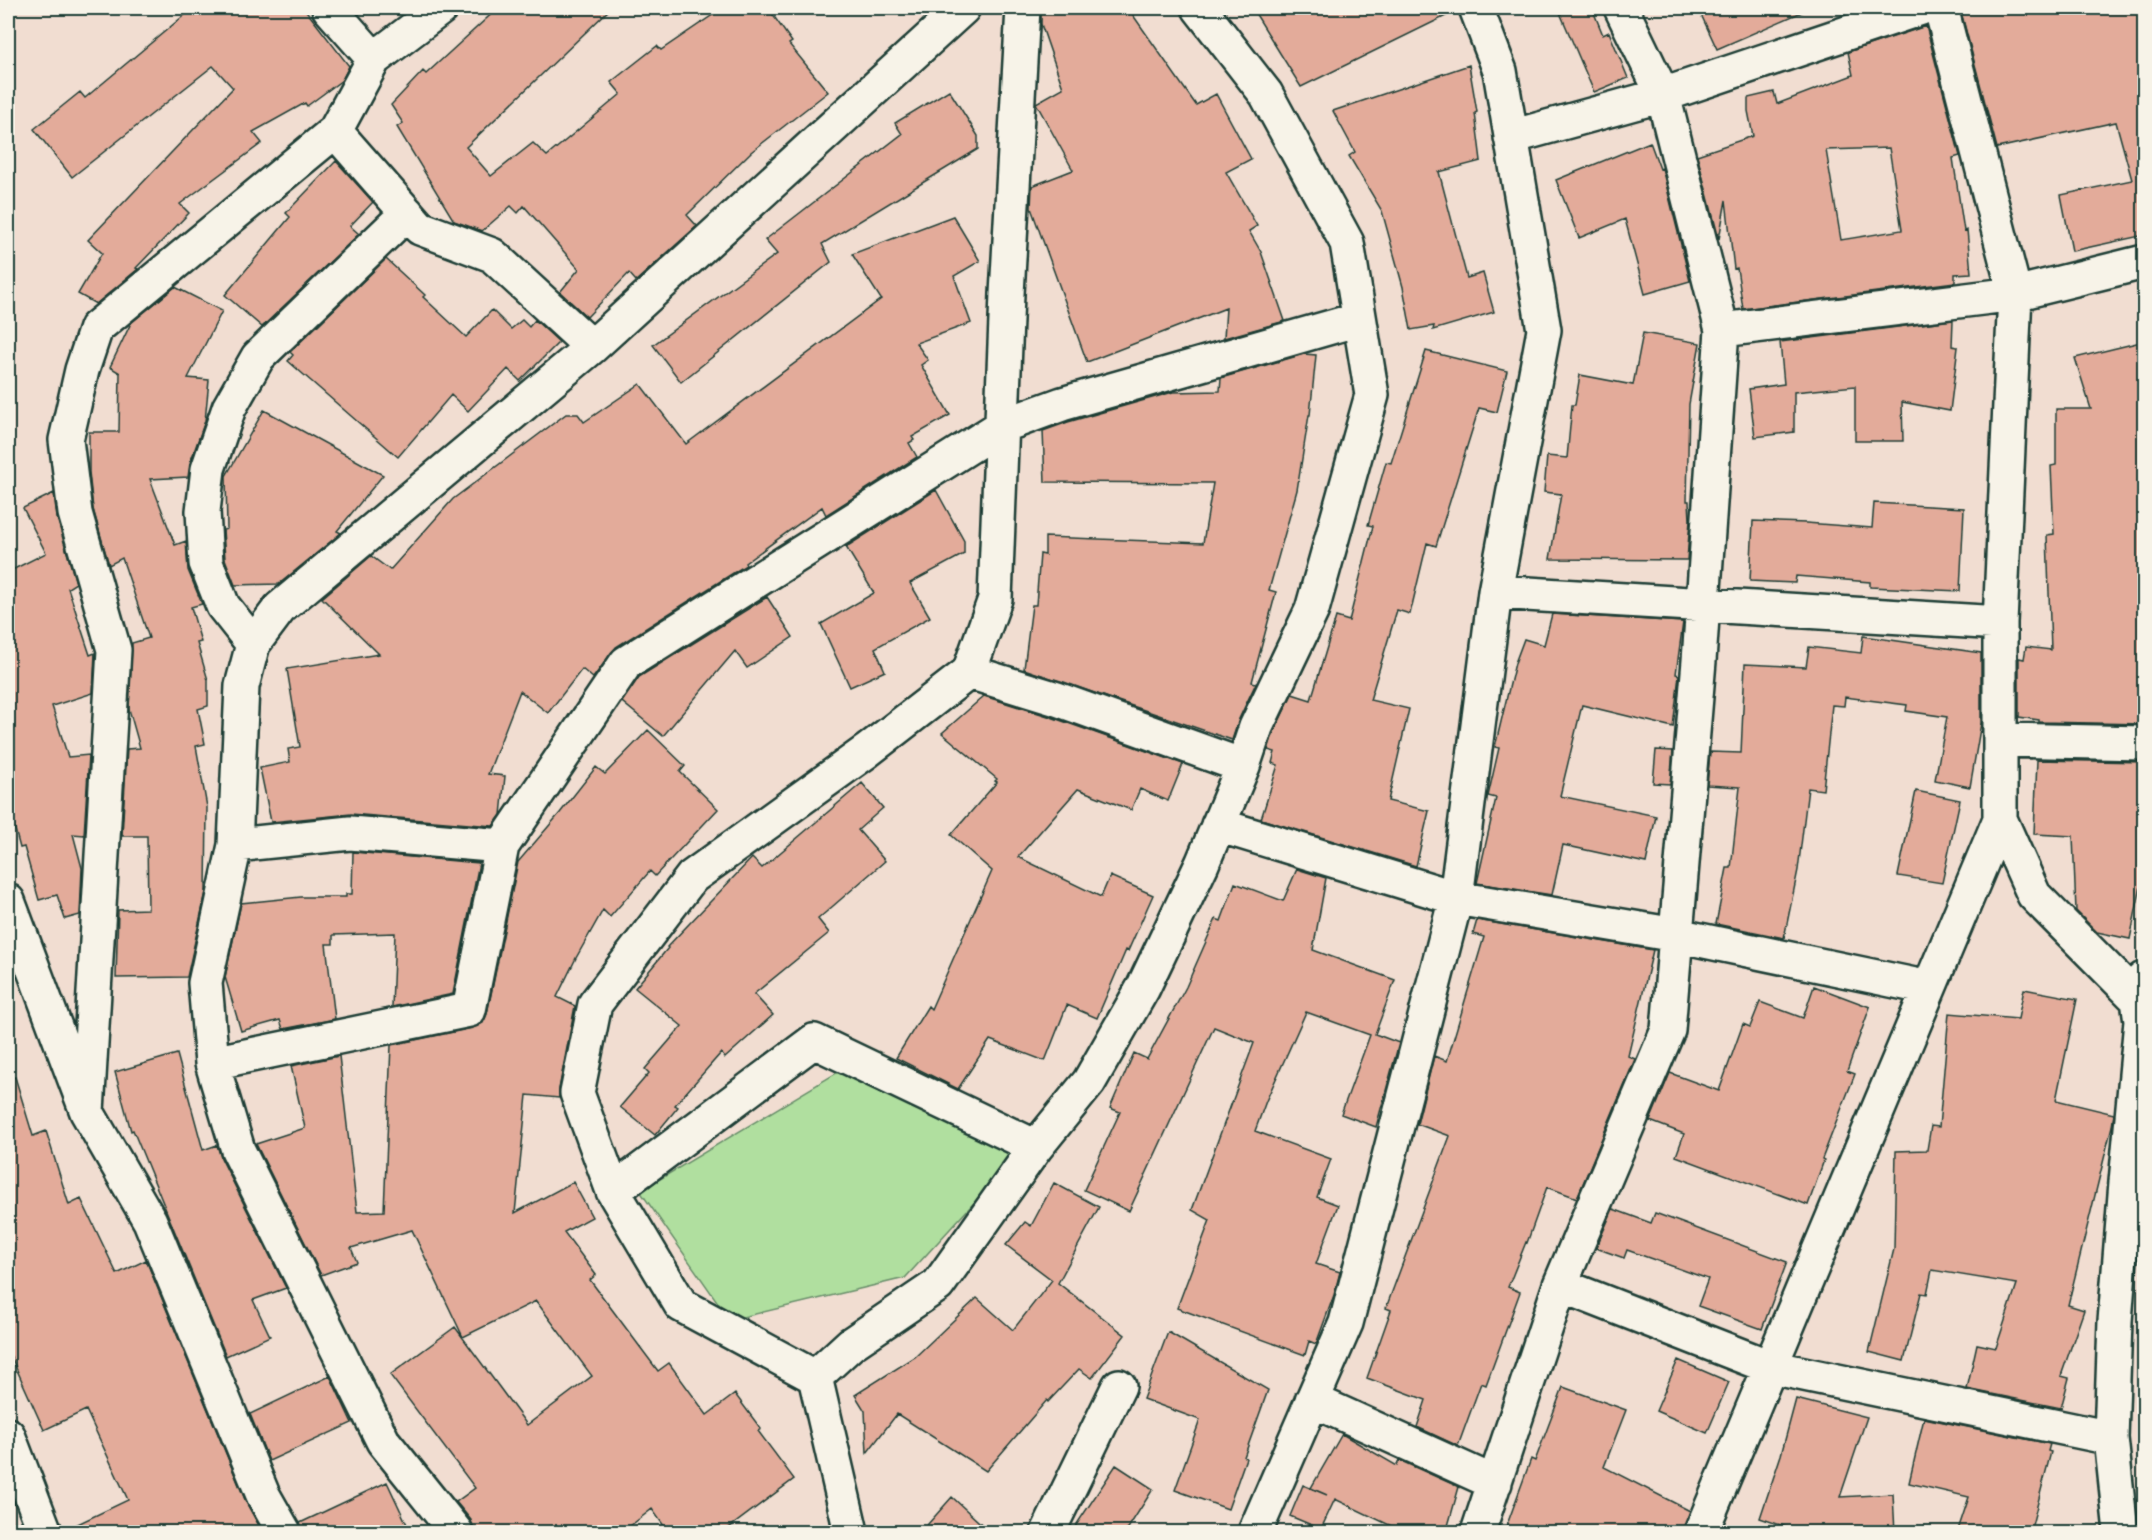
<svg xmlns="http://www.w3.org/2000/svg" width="2152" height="1540" font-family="'Shantell Sans',sans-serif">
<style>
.green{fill:#b0df9f;stroke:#688e6a;stroke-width:1.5}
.building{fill:#e3ab9a;stroke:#1f3d34;stroke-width:1.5;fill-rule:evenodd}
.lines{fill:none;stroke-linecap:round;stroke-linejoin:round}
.minor-casing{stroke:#1f3d34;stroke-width:38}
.minor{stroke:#f7f3e8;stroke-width:33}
</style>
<rect width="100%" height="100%" fill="#f1ddd1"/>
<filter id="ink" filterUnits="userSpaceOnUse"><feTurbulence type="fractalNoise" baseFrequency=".0167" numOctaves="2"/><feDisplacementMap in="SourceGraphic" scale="12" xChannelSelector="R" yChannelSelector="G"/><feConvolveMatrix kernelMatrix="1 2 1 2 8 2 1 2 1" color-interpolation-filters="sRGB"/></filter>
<g filter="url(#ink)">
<path class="green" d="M843,1069l173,88 -111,121 -175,42 -90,-129z"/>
<path class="building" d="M193,8h111l45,58 -7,14 -35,26 -2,-3 -52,29 9,11 -82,61 9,9 -53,55 2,1 -42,35 -18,-10 24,-41 -14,-13 145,-152 -20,-22 -141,111 -38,-48 46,-37 5,6z
M498,8h113l-145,139 25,29 42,-33 14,13 74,-62 -10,-12 46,-36 4,4 62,-42h45l24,34 -3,2 39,48 -77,60 -64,63 10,11 -61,55 -7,-8 -42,44 -27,-25 19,-23 -55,-63 -6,7 -7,-7 -29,25 -28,-10 -57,-94 6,-4 -12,-18 32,-34 3,3z
M1041,8h87l68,97 20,-11 35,65 -25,13 31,54 -8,5 12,21 24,69 -61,17 2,-30 -139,54 -56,-154 1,-22 41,-16 -37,-67 27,-15 -22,-64z
M1252,8h206v2l-157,77z
M1558,8h34l11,27 6,-3 19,46 -34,14z
M1698,8h113l-94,41z
M1960,8h185v227l-73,16 -11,-56 71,-15 -16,-58 -119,26z
M1926,26l34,130 -7,2 11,73 3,-1 4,43 -16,1v8l-212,27 -6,-41 -3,1 -8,-69 -7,39 -22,-84 56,-19 -5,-25v-13l26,-6 3,12 76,-29 -5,-23zM1889,148l13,82 -61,10 -15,-90z
M1469,65l8,47 -2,1 6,48 -42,11 28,106 16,-5 11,39 -61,18 1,-4 -23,4 -8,-43 -21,-76 -33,-55 6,-4 -22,-41z
M949,90l29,46v13l-156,95 9,18 -150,120 -28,-37 124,-91 -12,-14 137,-106 -7,-11z
M1650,142l10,27 2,-1 28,113 -45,13 -20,-75 -46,19 -23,-58z
M336,161l37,41 -23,24 9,8 -97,93 -37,-32 65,-78 -4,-4z
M953,216l27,45 -26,15 17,47 -55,20 12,17 -7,5 29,50 -38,22 2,3 -5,3 8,14 -91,58 -4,-8 -77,56 1,2 -130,82 -23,31 -11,-9 -34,44 -28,-22 -32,83 17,2 -4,39 -8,11 -142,-12 -80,8 -11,-54 30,-6 -2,-13 12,-2 -13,-78 92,-15 -57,-56 49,-42 19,14 63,-71 113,-85h12l6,8 56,-38 46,60 195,-145 -29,-45z
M386,259l39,36 -2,2 43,40 26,-27 19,19 11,-9 7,7 6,-7 24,22 -39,39 -12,-12 -40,42 -17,-16 -53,62 -110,-96 5,-6 -3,-3z
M175,287l47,24 -34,67 21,2 -4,41 -15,42 -2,14 -38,2 25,66 11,-4 2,29 14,34 -11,3 10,35 -4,1 11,37v26l-10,3 7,35 -9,2 11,61 -1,85 -19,85 -71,1 2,-68 30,-1 -1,-73h-25l5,-87 13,-1 -11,-39 3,-66 17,-5 -27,-80 -13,7 -16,-56 -4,-37v-40h30l1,-59 -10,-6 21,-44z
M1953,320l-1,26 6,1 -8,64 -48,-9 1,39h-48v-55l-61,6v40l-39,5 -6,-48 35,-5 -4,-42z
M1643,333l57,10 -11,61 -2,97h2l1,19 -3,40 -137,-1 11,-65 -17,-2 3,-36 20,2 5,-53h3l5,-30 53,10z
M2145,341v383l-106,-2v-2l-20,-3v-59l5,1 2,-12 25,3 -4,-115 7,-1 -3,-68 5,-1v-56h35l-16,-51z
M1426,351l81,20 -10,41 -18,-4 -43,138 -9,-3 -17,71 -13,-4 -27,90 39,9 -21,92 41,10 -13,55 -155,-47 17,-54 -6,-2 3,-11 -7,-2 5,-16 19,-40 19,6 25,-83 13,4 24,-95 -5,-1 18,-63 5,1z
M1304,354l12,1 -6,60h-1l-12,75 -28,100 7,2 -24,90 4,1 -17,36 -7,21 -208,-71 8,-64h4l4,-51 5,1v-18l158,6 10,-60 -168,-1 -2,-51 25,-9 105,-30 47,-1 1,-13z
M264,410l119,65 -46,56 4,2 -62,51 -44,1 -10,-26 -2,-29 4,-1 -1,-53z
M936,490l28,51v13l-54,29 20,34 -55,31 10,23 -35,16 -29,-63 53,-31 -28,-46z
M54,493l3,25 19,65 -8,5 22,67 5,-2 -2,40 -41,13 16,51 21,-2 -5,80 -11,-1 9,34 -2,47 -15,4 -8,-24 -18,5 -15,-53 -4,1 -12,-44v-232l38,-19 -23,-45z
M1874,503l90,5 -4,83 -90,-4v-5l-74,-6 -1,7 -45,-2 3,-60 53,2 66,5z
M767,597l26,40 -46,31 -12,-17 -72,85 -41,-34 17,-25z
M1552,614l131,8 -7,52 3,1 -6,52 -91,-22 -22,91 96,20 -10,47 -83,-18 -11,50 -75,-12 19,-85 -8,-2 11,-48 -4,-1 20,-84 9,-24 20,6z
M1863,636l118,17v70l-11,64 -35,-7 12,-63 -41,-6 1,-6 -62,-8 -1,9 -12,-1 -9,85 -15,-2 -10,82 -14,68 -68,-14 11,-56h4l9,-81 -33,-2 3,-33 31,1 4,-89 61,3 3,-20 52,6z
M984,696l67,21 132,47 -15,37 -28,-12 -9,21 -53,-21 -60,68 83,40 9,-21 43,19 -25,56 -2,-1 -29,68 -30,-13 -22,56 -55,-21 -32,49 -62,-31 32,-52 3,3 61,-138 -41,-36 46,-53 -2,-1 2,-2 -55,-46z
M648,730l37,36 -5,6 38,37 -63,67 -5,-5 -40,46 -7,-7 -27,48 -19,39 18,9 -16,83v9l-32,-3 -12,118 58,-31 19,35 -28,15 32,43 -6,5 68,91 11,-8 38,52 28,-21 26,35 -3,2 36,48 -72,54h-53l-17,-24 -31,24h-147l-3,-13 -15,-18 19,-14 -85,-113 65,-48 72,98 65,-49 -56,-75 -73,36 -51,-107 -61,18 6,14 -36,13 -65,-131 49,-16 -14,-62 48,-10 18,156 27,-1 7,-166 82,-17 10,-5 4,-9 31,-152 42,-49 36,-46 9,7z
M1656,750l17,1 -3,33 -17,-1z
M2037,760l108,2v105l-15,72 -33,-7 -21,-21 -3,-75 -39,-2z
M862,783l21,25 -25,22 27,31 -67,58 11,14 -75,61 19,21 -48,43 -4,-5 -46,52 3,2 -23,28 -35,-28 29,-34 -4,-4 37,-43 -47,-38 33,-40 -1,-1 85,-89 10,10z
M1916,791l44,9 -18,83 -44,-7z
M353,852l126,11 -26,131 -61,13 3,-74 -62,2v9h-7l9,75 -52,10 -3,-9 -39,11 -16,-54 16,-74 60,-6h45v-3h6z
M1297,869l29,9 -13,72 82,30 -20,54 24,9 -23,84 -35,-13 29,-79 -64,-23 -40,89 -11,30 76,28 -14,38 21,8 -22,59 24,8 -6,23 -18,49 -7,-3 -4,14 -128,-47 33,-88 -18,-10 62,-167 -40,-16 -85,184 -45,-21 36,-78 -10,-4 24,-55 13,6 39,-72 30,-68 5,2 14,-38 48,18z
M1477,920l176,30 -25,106 7,3 -58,139 -30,-11 -20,56 -1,-1 -18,45 12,5 -34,93 -5,-2 -23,63 -41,-19 9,-27 -59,-22 24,-68 -5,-2 64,-172 -33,-12 17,-68 13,5 37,-124 -11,-3z
M1814,986l56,21 -23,64 8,3 -33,85 2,1 -16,45 -132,-49 8,-22 -34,-13 20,-48 49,18 24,-67 7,3 10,-25 43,16z
M2024,989l53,10 -21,101 58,14 -2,12 -44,179 16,5 -23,66 8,2 -8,30 -94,-19 10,-45 19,4 21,-64 -85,-14 -5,24 -6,-1 -17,68 -35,-9 25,-103 2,-98 31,-1 4,-24 8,1 10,-114 69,6z
M177,1054l26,96 14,-5 4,13 65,130 -33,12 17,36 -44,20 -93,-226 -2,1 -16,-59z
M15,1077l18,59 13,-5 23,74 12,-6 36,75 29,-14 100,242 17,31h-200v-2l65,-31 -42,-90 -42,20 -36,-80v-272z
M1054,1183l45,24 -41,76 67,52 -33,43 -13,-9 -31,33 -1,-2 -61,71 -89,-57 -30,39 -2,-42 -10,-16 60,-38 62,-59 36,32 39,-50 -46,-35 19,-23 6,4z
M1613,1209l38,14 4,-10 132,49 -25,67 -64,-23 10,-27 -81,-29 -3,8 -28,-10z
M1168,1332l100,58 -24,67 2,1 -18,51 -53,-19 25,-70 -57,-21z
M1678,1360l51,22 -22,51 -51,-22z
M330,1376l22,47 -83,38 -19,-47z
M1563,1387l63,23 -22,57 86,44 -7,22h-179l27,-74 4,2z
M1796,1399l71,18 -27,80 53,-3 2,39h-91l-44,-15 21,-63z
M1924,1418l126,26 -2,7 3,1 -21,81h-73l12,-36 -60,-14z
M1342,1434l55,32 2,-6 60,27 -13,46h-40l-71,-34 -14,30 -31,-13 13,-31 24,10 -16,-7z
M1116,1465l37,24 -28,44h-54z
M387,1482l24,51h-108l-3,-10z
M952,1497l39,36h-71z"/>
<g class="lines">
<g class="minor-casing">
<path id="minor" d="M329,8l45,51 -39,72 85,97 72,27 100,92 -312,261 -27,36 -11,42 -7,159 -30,138 7,80 26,87 145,291 73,91
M1941,8l74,286 -15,329v196l34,76 104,105
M374,59l67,-51
M1511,137l152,-42 258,-87
M1722,330l293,-36 129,-32
M592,347l371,-339
M1495,592l505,31
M253,644l-30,-38 -17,-43 -3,-52 5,-42 21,-61 29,-51 149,-144
M969,672l88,27 186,67
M2000,740l144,3
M1218,825l238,73 220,37 253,53
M235,845l115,-12 152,13
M8,901l79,211 63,109 113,274 21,37
M212,1063l257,-53 33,-164 124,-183 376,-237 60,-22 297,-85
M87,1112l27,-462 -39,-137 -9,-73 16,-70 14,-42 239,-197
M613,1191l201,-150 222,106
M1560,1285l210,82 341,71
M815,1377l36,-33 87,-59 98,-138 53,-65 54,-94 59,-124 41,-98 13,-39 56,-117 60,-215 -25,-152 -81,-149 -67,-86
M1312,1400l183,83
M8,1435l37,97
M851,1532l-36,-155 -134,-72 -68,-114 -36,-98 18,-89 97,-127 175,-126 102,-79 26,-73 12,-305 16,-286
M1048,1532l71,-146
M1255,1532l91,-209 110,-425 39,-306 49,-262 -44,-259 -24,-63
M1478,1532l82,-247 108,-255 31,-369 23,-331 -59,-235 -42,-87
M1701,1532l299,-713
M2121,1532l-10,-94 4,-117 11,-139 15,-161 -3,-21 5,-21"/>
</g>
<use href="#minor" class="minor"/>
</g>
</g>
<rect width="2152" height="1540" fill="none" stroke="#f7f3e8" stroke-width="30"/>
<rect x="15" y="15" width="2122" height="1510" fill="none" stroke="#1f3d34" stroke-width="2" filter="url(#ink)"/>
</svg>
